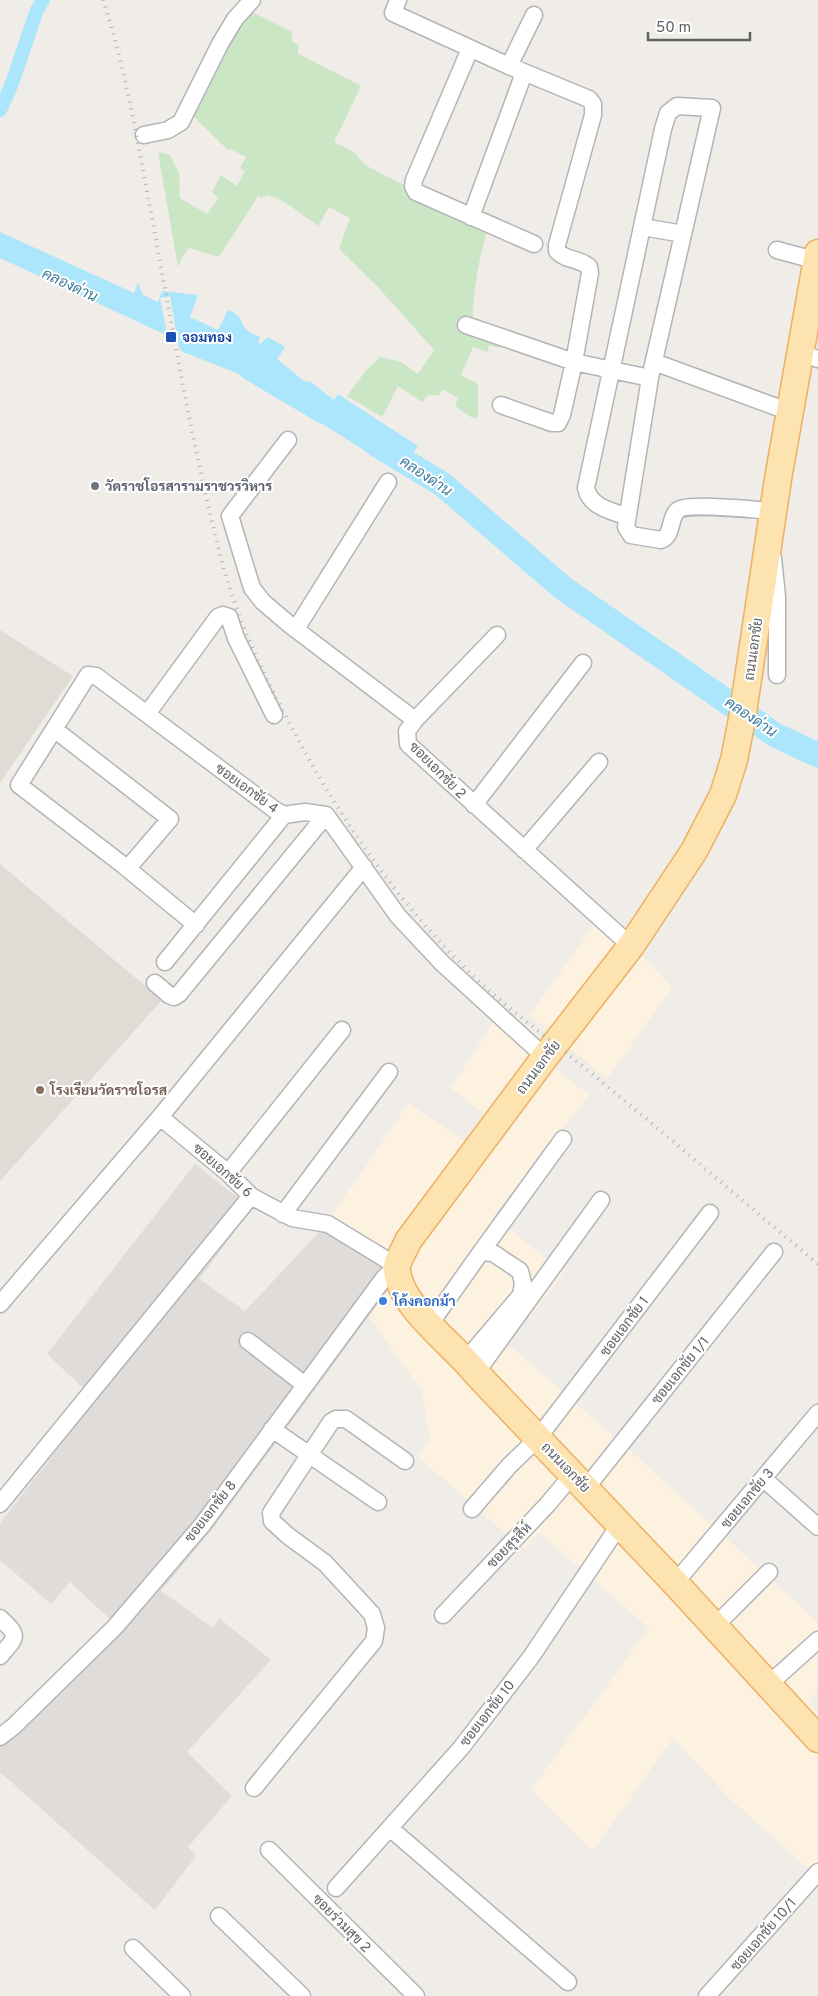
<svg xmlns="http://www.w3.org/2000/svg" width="818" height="1996" font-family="Overpass,Sarabun,sans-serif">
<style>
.commercial{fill:#fdf1df}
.industrial{fill:#dfdcd9}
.education{fill:#e0dcd5}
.green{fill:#cae6c5}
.water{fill:#abe6fc}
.pier{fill:#f0ece7}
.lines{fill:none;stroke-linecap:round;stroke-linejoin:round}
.canal{stroke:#abe6fc;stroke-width:14}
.river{stroke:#abe6fc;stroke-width:25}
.street-casing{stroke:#b2b5b8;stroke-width:19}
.primary-casing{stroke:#edb063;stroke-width:29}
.street{stroke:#fff;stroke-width:16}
.primary{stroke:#fce3af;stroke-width:26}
.rail{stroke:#b3b4b4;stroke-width:4;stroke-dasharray:1 6;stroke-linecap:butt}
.transit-dot{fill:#1a4fb4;stroke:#fff;stroke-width:2}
.worship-dot{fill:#6b7280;stroke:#fff;stroke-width:2}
.education-dot{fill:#8d6e63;stroke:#fff;stroke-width:2}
.shop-dot{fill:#3f7fe0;stroke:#fff;stroke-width:2}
.labels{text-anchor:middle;stroke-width:4;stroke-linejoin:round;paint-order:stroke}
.transit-label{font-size:14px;font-weight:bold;fill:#164399;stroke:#fff;text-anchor:start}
.worship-label{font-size:14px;font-weight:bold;fill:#5b616d;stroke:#fff;text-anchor:start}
.street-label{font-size:14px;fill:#5e6366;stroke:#fff}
.education-label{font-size:14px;font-weight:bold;fill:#785e54;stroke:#fff;text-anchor:start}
.shop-label{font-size:14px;font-weight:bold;fill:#366cbe;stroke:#fff;text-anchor:start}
.water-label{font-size:15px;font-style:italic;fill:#417d9d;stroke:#fff}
</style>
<rect width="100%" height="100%" fill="#f0ece7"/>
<path class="commercial" d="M604,912l68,76 -65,91 -78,-64z
M494,1021l95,74 -95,121 70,57 -56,71 126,110 184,168v68l-10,12 10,11v164l-87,-77 -58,-62 -80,113 -62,-61 118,-162 -110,-95 -14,17 -107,-93 12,-18 -8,-48 -53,-75 21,-30 -68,-57 87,-126 60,41 17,-28 -35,-28z"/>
<path class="industrial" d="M195,1164l57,45 -53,70 46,32 77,-82 59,38 10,19 -177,241 -53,64 52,37 6,-10 52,42 -84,92 45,44 -44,51 8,9 -41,54 -155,-138v-26l91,-88 32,-27 -53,-49 -19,22 -51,-44v-37l96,-123 -49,-46z"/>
<path class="education" d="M0,630l73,46 -73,107z
M0,864l162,136 -162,181z"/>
<path class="green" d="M250,11l42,21v9l7,4 -2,8 64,33 -27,56 20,10 11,13 123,63c-10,34 -16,66 -15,102l30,10 -3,8 -11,-3 -2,7 -14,-5 -12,28 17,9v34l-7,-1 -16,-11 3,-8 -16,-9 -2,6h-12l-6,7 -24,-16 -16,31 -35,-21 20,-27 14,-12 20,5 17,12 16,-24 -56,-63 -39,-38 11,-31 -21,-11 -11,19 -33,-24 -16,-7 -8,3 -3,-2 -39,61 -30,-9 -6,8 -5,11 -20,-115 12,3 9,18 1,25 27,16 11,-16 -6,-6 9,-17 16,11 8,-15 -5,-3 6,-11 -15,-8 -3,1 -36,-35 25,-54z"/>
<path class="water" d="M0,232l134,61 4,-10 5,12 15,7 4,-11 36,4 -8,22 28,13 10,-20c17,7 10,12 20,21 2,2 8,4 12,6l-2,6 2,1 8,-7 17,10 -8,12 27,22 7,1 23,18 4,-6 80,52 -20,26 -105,-67 4,-13 -5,-7 -8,-2 -14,7 -18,-11 -69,-27 -21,-19 -162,-75z"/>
<path class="pier" d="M170,296l10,57 -11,-10 -9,-45z"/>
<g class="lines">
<path class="canal" d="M0,110l11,-24 26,-76 6,-10"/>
<path class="river" d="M252,369l73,43
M376,444l66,40 121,104 212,147 43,20"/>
<g class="street-casing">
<path id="street" d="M398,0l-5,13 116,53
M470,49l-56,131 -1,6 3,6 118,52
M144,135l24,-5 13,-8 39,-78 15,-25 17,-19
M471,217l53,-144
M643,227l40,7
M777,250l41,11
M466,325l108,37 76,16
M801,353l17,6
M654,362l136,50
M501,405l51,18h6l4,-8 12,-53 16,-89 -1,-6c-9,-9 -23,-6 -32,-16v-6l36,-130v-11l-4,-5 -80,-33 25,-51
M288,440l-58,76 22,72 11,14 27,23 125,95 -8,11 1,13 223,202
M627,517c-17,-7 -37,-10 -41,-29l77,-359 5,-16 9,-7 35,2 -62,270 -24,149 5,8 30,5c12,-4 8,-21 16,-29 8,-9 81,-1 96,0
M773,558l4,39v78
M296,629l92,-147
M147,714l71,-97 5,-2 6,2 7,21 38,77
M415,720l82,-85
M54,729l116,90 -42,49
M474,805l109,-142
M524,850l75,-88
M196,925l-73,-60 -104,-80 69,-110 8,1 179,134 9,5 21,-3 21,3 72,101 44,47 103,94
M165,962l119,-147
M155,983l14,12 5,2 5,-3 147,-179
M228,1173l114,-143
M283,1214l106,-142
M481,1252l82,-113
M0,1304l160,-187 204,-250
M430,1324l51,-72 12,1 27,18 3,12 -2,12 -55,65
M248,1341l57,44
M476,1373l125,-173
M272,1429l106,73
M764,1479l54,48
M586,1488l188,-236
M0,1504l251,-308
M472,1509l37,-43 29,-28 172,-225
M675,1583l143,-170
M443,1615l104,-110 26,-31
M0,1618c20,19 17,18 0,38
M715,1626l54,-54
M768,1685l50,-45
M0,1737l14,-11 101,-99 88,-103 181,-246 13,-12 -69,-42 -36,-6 -41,-22 -23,-23 -68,-56
M254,1788l120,-147 2,-13 -4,-14 -47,-51 -38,-28 -15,-14 -1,-8 60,-91 5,-3h10l59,42
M391,1829l177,153
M269,1850l147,146
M336,1888l125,-140 70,-91 89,-133
M219,1916l83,80
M133,1948l49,48
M707,1996l111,-124"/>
</g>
<g class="primary-casing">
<path id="primary" d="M818,253l-40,226 -36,240 -8,41 -11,35 -29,56 -63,95 -86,111 -137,184c-3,8 -10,18 -11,25 -2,37 58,80 79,107l199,210 143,156"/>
</g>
<use href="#street" class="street"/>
<use href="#primary" class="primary"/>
<path class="rail" d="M103,0c21,63 32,127 44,192 23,120 42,240 72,358 16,67 46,129 79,189 46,85 101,164 170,232 40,39 86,71 129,107 74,61 147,124 221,186"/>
</g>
<rect class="transit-dot" x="165" y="331" width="12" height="12" rx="2.5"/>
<circle class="worship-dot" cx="95" cy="486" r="5"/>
<circle class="education-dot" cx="40" cy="1090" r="5"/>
<circle class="shop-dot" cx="383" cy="1301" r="5"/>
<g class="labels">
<g class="transit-label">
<text x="182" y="342">จอมทอง</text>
</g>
<g class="worship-label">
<text x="105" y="491">วัดราชโอรสารามราชวรวิหาร</text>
</g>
<g class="street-label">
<text transform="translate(753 649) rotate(-82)" y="5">ถนนเอกชัย</text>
<text transform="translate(438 770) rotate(45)" y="5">ซอยเอกชัย 2</text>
<text transform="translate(247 788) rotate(36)" y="5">ซอยเอกชัย 4</text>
<text transform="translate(538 1067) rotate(-53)" y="5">ถนนเอกชัย</text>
<text transform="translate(223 1170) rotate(41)" y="5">ซอยเอกชัย 6</text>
<text transform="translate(624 1326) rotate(-53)" y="5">ซอยเอกชัย 1</text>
<text transform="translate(680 1370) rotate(-51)" y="5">ซอยเอกชัย 1/1</text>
<text transform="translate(566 1467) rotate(46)" y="5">ถนนเอกชัย</text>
<text transform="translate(747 1498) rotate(-50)" y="5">ซอยเอกชัย 3</text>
<text transform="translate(210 1511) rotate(-52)" y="5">ซอยเอกชัย 8</text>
<text transform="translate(509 1545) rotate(-46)" y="5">ซอยสุรสีห์</text>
<text transform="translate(487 1713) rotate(-52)" y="5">ซอยเอกชัย 10</text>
<text transform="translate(342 1923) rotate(45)" y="5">ซอยร่วมสุข 2</text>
<text transform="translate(763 1934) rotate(-49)" y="5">ซอยเอกชัย 10/1</text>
</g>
<g class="education-label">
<text x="50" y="1095">โรงเรียนวัดราชโอรส</text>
</g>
<g class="shop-label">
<text x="393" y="1306">โค้งคอกม้า</text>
</g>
<g class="water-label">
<text transform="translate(70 285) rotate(25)" y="5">คลองด่าน</text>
<text transform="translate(426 476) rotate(34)" y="5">คลองด่าน</text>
<text transform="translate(751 717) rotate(34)" y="5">คลองด่าน</text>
</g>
</g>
<path d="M648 32v8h102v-8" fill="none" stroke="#5e6366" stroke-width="2.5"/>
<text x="656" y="32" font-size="15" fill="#5e6366" stroke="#ffffff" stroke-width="4" paint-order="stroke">50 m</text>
</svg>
